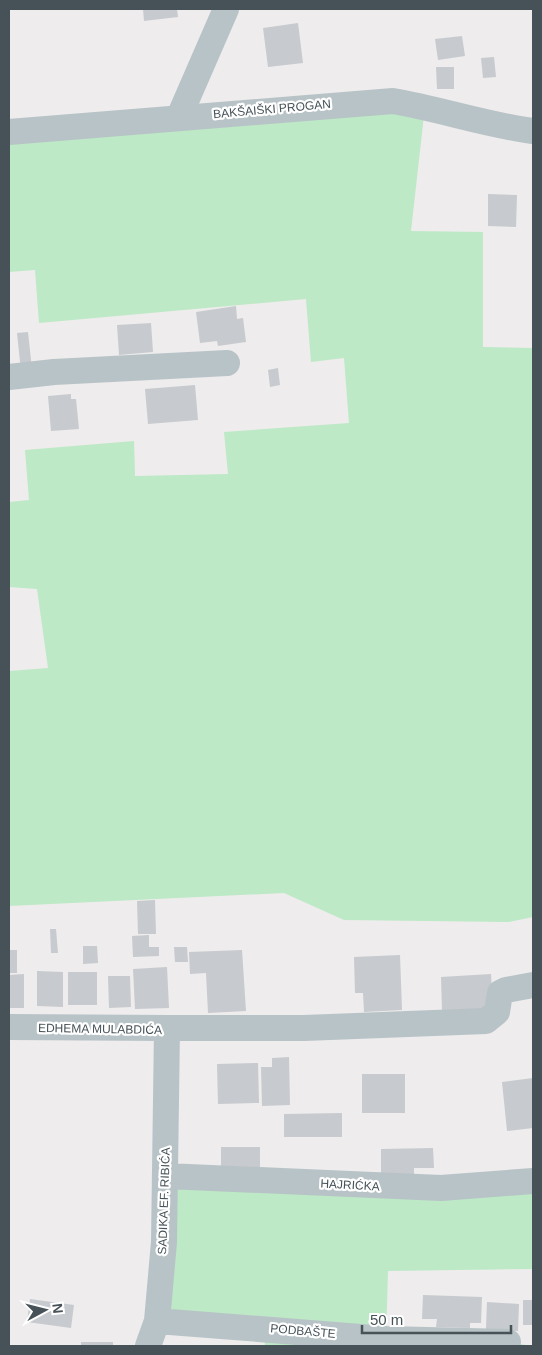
<svg xmlns="http://www.w3.org/2000/svg" width="542" height="1355" font-family="Helvetica,sans-serif">
<style>
.green{fill:#bde9c6}
.building{fill:#c7cace}
.lines{fill:none;stroke-linecap:round;stroke-linejoin:round}
.minor{stroke:#b8c3c7;stroke-width:26}
.labels{text-anchor:middle;stroke-width:4.5;stroke-linejoin:round;paint-order:stroke}
.street-label{font-size:12px;fill:#465257;stroke:#fff}
</style>
<rect width="100%" height="100%" fill="#eeecec"/>
<path class="green" d="M425,106l-14,125 72,1v115l50,1v569l-24,5 -165,-2 -60,-27 -275,13v-235l39,-3 -11,-79 -28,-2v-85l20,-2 -4,-50 109,-9 1,35 93,-2 -4,-42 125,-9 -5,-65 -33,4 -5,-63 -267,24 -4,-53 -26,2v-140z
M166,1176l367,5v88l-145,2 -2,67 122,4 24,4h-267l-1,-18 -107,-7z"/>
<path class="building" d="M143,9h34l1,8 -34,4z
M298,23l5,40 -35,4 -5,-39z
M462,36l3,20 -27,4 -3,-21z
M494,57l2,20 -13,1 -2,-20z
M436,67h18v22h-17z
M488,194l29,1 -1,32 -28,-1z
M236,306l1,13 6,-1 3,24 -28,4 -1,-5 -17,2 -4,-31z
M151,323l2,29 -34,3 -2,-30z
M28,332l4,37 -11,2 -4,-38z
M278,368l2,17 -10,2 -2,-17z
M195,385l3,35 -50,4 -3,-35z
M71,394v5h5l3,30 -28,2 -3,-35z
M155,900l1,34h-18l-1,-33z
M50,929h6l2,24h-7z
M149,935v12h10v9l-26,1 -1,-21z
M83,946h14l1,17 -15,1z
M174,947h13l1,15h-13z
M9,950h8v23h-8z
M242,950l4,61 -38,2 -2,-40 -16,1 -1,-22z
M400,955l2,55 -38,2 -1,-19h-8l-1,-36z
M167,967l2,41 -34,1 -2,-40z
M37,971l26,1v35l-26,-1z
M68,972h29v33h-29z
M24,974v34h-15v-33z
M491,974l2,36 -51,2 -1,-35z
M108,976h22l1,31 -22,1z
M289,1057l1,48 -28,1 -1,-39h11v-9z
M258,1063l1,40 -41,1 -1,-40z
M362,1074h43v39h-43z
M533,1078v50l-26,3 -5,-49z
M342,1113v24h-58v-23z
M221,1147h39v26h-39z
M433,1148l1,20h-20v6h-33v-25z
M423,1295l59,2 -1,26h-11v5l-34,-1 1,-8h-15z
M30,1299l44,6 -3,23 -44,-6z
M523,1300h9l1,25h-10z
M487,1302l32,2 -1,27 -32,-2z
M81,1342h32v4h-32z"/>
<g class="lines">
<path class="minor" d="M179,117l47,-108
M9,132l384,-31c47,8 93,24 140,30
M9,377l45,-5 173,-9
M9,1027l158,1 -3,214 -7,79 -9,25
M167,1028h137l182,-7 11,-9 3,-19 6,-3 27,-5
M166,1176l275,12 92,-7
M157,1321l229,18 122,3"/>
</g>
<g class="labels">
<g class="street-label">
<text transform="translate(272 109) rotate(-5)" y="4">BAKŠAIŠKI PROGAN</text>
<text transform="translate(100 1029) rotate(1)" y="4">EDHEMA MULABDIĆA</text>
<text transform="translate(350 1185) rotate(3)" y="4">HAJRIĆKA</text>
<text transform="translate(164 1201) rotate(-88)" y="4">SADIKA EF. RIBIĆA</text>
<text transform="translate(303 1331) rotate(5)" y="4">PODBAŠTE</text>
</g>
</g>
<rect width="542" height="1355" fill="none" stroke="#465257" stroke-width="20"/>
<g transform="translate(45 1310) rotate(83)" stroke="#ffffff" stroke-width="4" paint-order="stroke">
<path d="M0-4L9 19L0 12L-9 19Z" fill="#465257"/>
<text y="-8" font-size="14" font-weight="bold" text-anchor="middle" fill="#465257">N</text>
</g>
<path d="M362 1325v8h149v-8" fill="none" stroke="#465257" stroke-width="2.5"/>
<text x="370" y="1325" font-size="15" fill="#465257" stroke="#ffffff" stroke-width="4" paint-order="stroke">50 m</text>
</svg>
